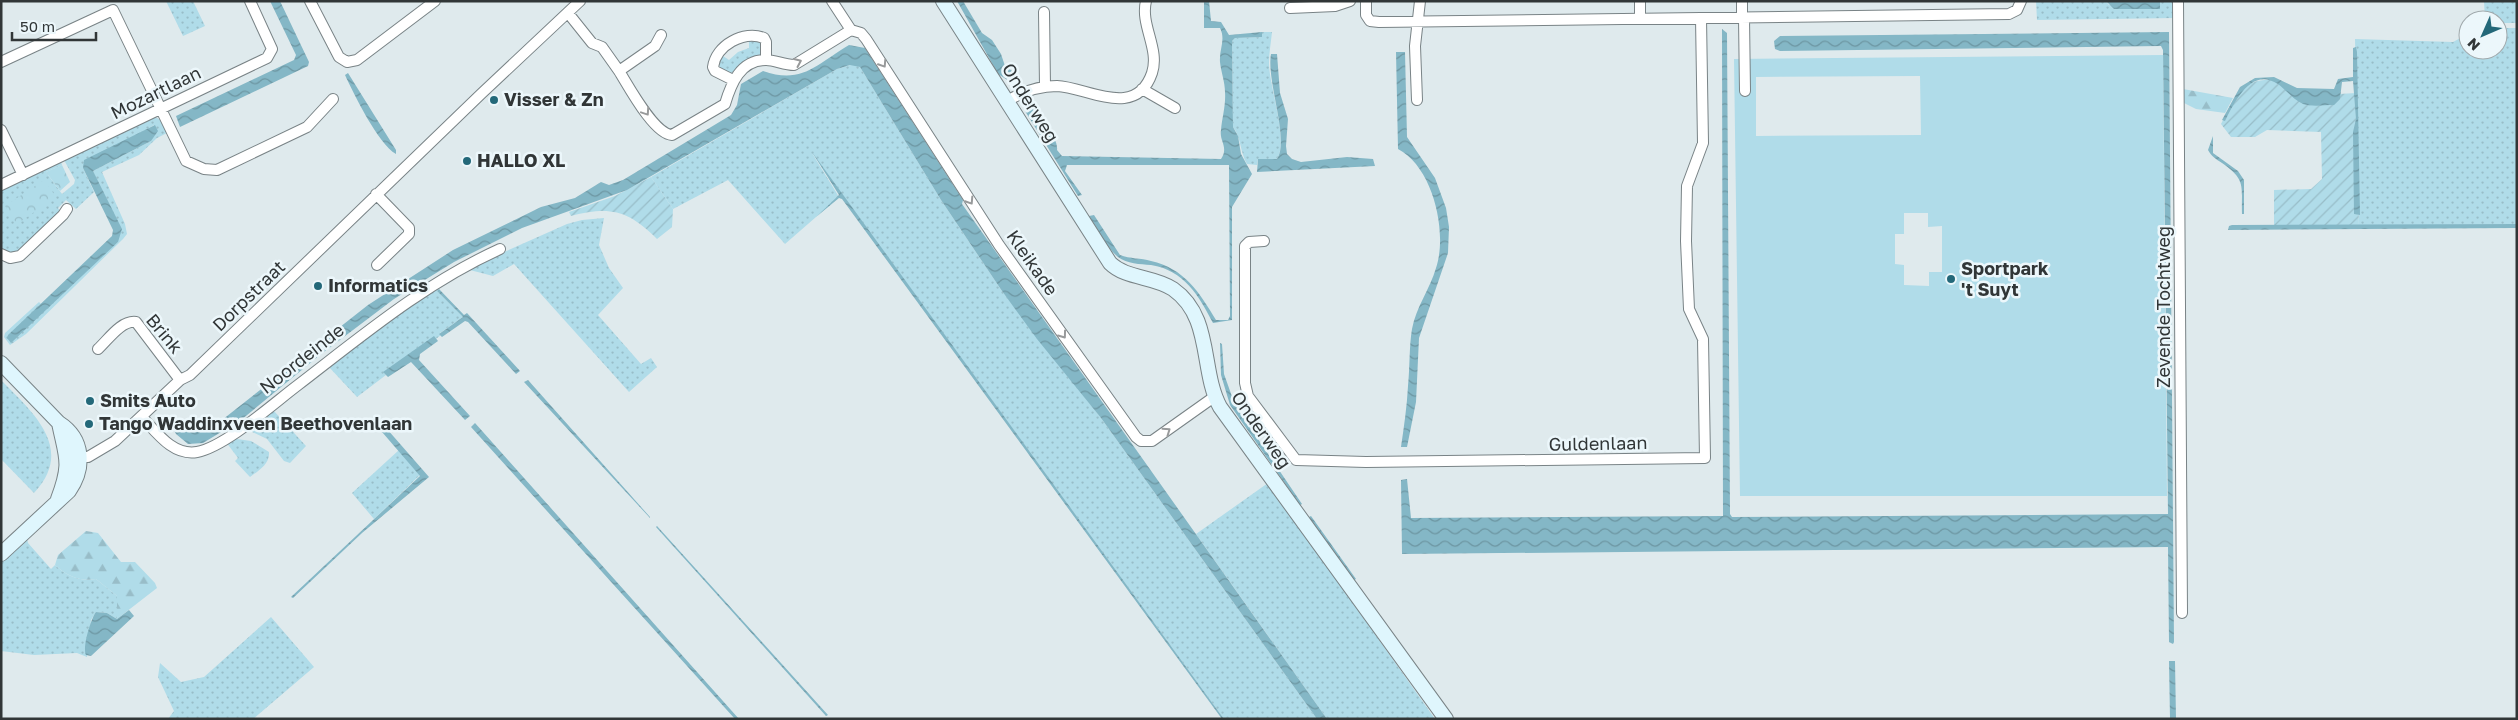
<svg xmlns="http://www.w3.org/2000/svg" width="2518" height="720" font-family="'Golos Text',sans-serif">
<style>
.grass{fill:url(#grass-dots)}
.forest{fill:url(#forest-firs)}
.park{fill:url(#park-crowns)}
.garden{fill:url(#garden-furrows)}
.pitch{fill:#b0dce9;fill-rule:evenodd}
.water{fill:url(#water-waves)}
.lines{fill:none;stroke-linecap:round;stroke-linejoin:round}
.street-casing{stroke:#798386;stroke-width:12}
.secondary-casing{stroke:#798386;stroke-width:16}
.street{stroke:#fff;stroke-width:10}
.secondary{stroke:#dff6fd;stroke-width:14}
.oneway{stroke:#989a9b}
.poi-dot{fill:#236879;stroke:#ecf7fb;stroke-width:2}
.labels{text-anchor:middle;stroke-width:5;stroke-linejoin:round;paint-order:stroke}
.street-label{font-size:18px;fill:#313637;stroke:#ecf7fb}
.poi-label{font-size:18px;font-weight:bold;fill:#313637;stroke:#ecf7fb;text-anchor:start}
</style>
<defs>
<pattern id="grass-dots" width="8" height="8" patternUnits="userSpaceOnUse" patternTransform="scale(1.25)"><rect width="8" height="8" fill="#b0dce9"/><path d="M2 2h.1M6 6h.1" fill="none" stroke="#98bdc8" stroke-width="1.8" stroke-linecap="round"/></pattern>
<pattern id="forest-firs" width="22" height="20" patternUnits="userSpaceOnUse" patternTransform="scale(1.25)"><rect width="22" height="20" fill="#b0dce9"/><path d="M5 1l3.5 6h-7zM16 11l3.5 6h-7z" fill="#98bdc8"/></pattern>
<pattern id="park-crowns" width="20" height="18" patternUnits="userSpaceOnUse" patternTransform="scale(1.25)"><rect width="20" height="18" fill="#b0dce9"/><path d="M2 6a3 3 0 1 1 6 0M12 15a3 3 0 1 1 6 0" fill="none" stroke="#98bdc8"/></pattern>
<pattern id="garden-furrows" width="10" height="10" patternUnits="userSpaceOnUse" patternTransform="scale(1.25)"><rect width="10" height="10" fill="#b0dce9"/><path d="M-1 1l2-2M0 10L10 0M9 11l2-2" fill="none" stroke="#98bdc8"/></pattern>
<pattern id="water-waves" width="16" height="10" patternUnits="userSpaceOnUse" patternTransform="scale(1.25)"><rect width="16" height="10" fill="#84b7c6"/><path d="M0 5q4-4 8 0t8 0" fill="none" stroke="#6d96a2"/></pattern>
</defs>
<rect width="100%" height="100%" fill="#dfeaed"/>
<path class="grass" d="M166,1h27l12,25 -22,10z
M2036,1h70l3,4 51,4v-8h15l1,17 -139,2z
M2484,1h33v22h-19v-3h-13z
M2498,28h19v196l-158,2 -4,-187 98,3 15,-8v16h30z
M1262,32h10c-1,10 -3,21 -3,31 0,23 20,78 8,96h-19l-1,6 -10,-1c-7,-12 -6,-27 -14,-37l-1,-86 3,-3 27,-1z
M749,40l9,1 3,3 -1,12 -29,17 -11,-5 -1,-6 4,-6 6,4 9,-8 11,-4z
M854,64l6,3 81,133 61,91 99,127 216,301h-93l-412,-566 27,44 -54,47 -57,-64 -55,29 -22,-32 186,-108z
M154,117l7,3 6,13 -10,5 -18,17 -37,17 23,52 2,10 -4,5 -97,95 -16,11 -6,-8 1,-4 34,-31 2,2 -34,33 111,-95 -25,-71 58,-30 3,-16 -71,43 11,24 -18,17 -10,-9 -8,8 3,4 -39,38 -8,4 -13,-6v-58l60,-28 1,3 -16,7 16,22 12,-10 1,-4 -11,-20z
M604,218l-5,27 10,23 14,20 -25,27 43,49 10,-6 6,9 -28,25 -115,-128 -21,12 -27,-7 101,-45 15,-4z
M435,286l4,4 -2,1 26,26 -23,16 1,2 -5,4 -2,-2 -50,36 2,2 -29,22 -29,-31z
M1,380c31,32 75,68 33,113l-33,-34z
M274,411l32,35 -16,17 -6,-2 -17,-22 -19,-9z
M237,439l14,2 18,11c1,12 -11,19 -19,25l-15,-16 3,-3 -12,-16z
M399,450l21,25 -46,44 -22,-26z
M1268,483l167,236h-108l-131,-185z
M27,538l1,5 23,26 4,-4c12,11 25,17 41,14l21,17v23l-10,-6 -11,-1 -5,8 -4,37 -10,-4 -43,2 -33,-4v-89z
M271,617l43,50 -61,52h-85l6,-8 -16,-34 2,-14 21,19 23,-5z"/>
<path class="forest" d="M2183,89l50,9 -8,15 -29,-4 -14,-7z
M86,531l12,2 23,29h14l20,21 2,5 -40,31v-23l-21,-17c-16,3 -29,-3 -41,-14l3,-10z"/>
<path class="park" d="M62,165l8,17 -10,9 -14,-19z
M44,180l12,17 -39,27 -12,-18z"/>
<path class="garden" d="M2273,79l32,17 51,-3 3,135h-85v-38l37,-1 11,-10 -1,-47 -54,-2 -12,7h-24l-10,-13c17,-31 14,-42 52,-45z
M651,177l22,32 -1,18 -15,12c-29,-29 -47,-33 -86,-23l-2,-4 46,-16z"/>
<path class="pitch" d="M2163,55l4,441h-427l-6,-437zM1920,76l1,59 -165,1v-59zM1904,213h24v14l14,-1v46h-13v14l-25,-1v-20l-9,-1v-30h9z"/>
<path class="water" d="M270,1h10l29,61 -1,4 -128,61 -4,-11 118,-56 2,-5z
M957,1h6l19,32 10,7 9,14 4,12 14,10 1,5h-11l-11,-7z
M1204,1h5l2,20 10,1 8,13 33,-3v5l-27,1 -3,3 1,86 5,9 3,18 11,20 -20,33v113l-19,3c-14,-27 -29,-53 -62,-58 -11,-1 -24,-1 -33,-8 -12,-10 -20,-28 -29,-41l5,-1 26,40c10,4 21,3 31,6 33,7 49,32 65,59h12l2,-4 -1,-151h-162l-2,6 17,24 -4,1 -53,-85 7,-5c5,15 27,30 25,44l5,6 159,3c8,-12 -2,-18 0,-29 1,-12 5,-25 4,-38 0,-10 -4,-20 -5,-30 -1,-13 6,-22 0,-34h-16z
M2106,1h54v8h-46z
M1722,29l5,4 3,481 2,3 436,-3 -5,-464 -2,-4 -381,5 -5,-2 -1,-8 6,-5 389,-4 5,610 -1,2 -4,-2 -1,-95 -766,7 -1,-74 6,-1 4,39 312,-2z
M849,45l16,3 98,152 -1,4 365,515h-10l-216,-301 -64,-79 -35,-48 -61,-91 -81,-133 -10,-2 -13,4 -210,121 -105,38 -68,34 -60,37 -74,56 -79,65 -38,23 -15,1 -12,-10 -4,-8 3,-7 13,13h9l25,-12 146,-115 85,-55 88,-43 34,-9 26,-16 8,3 14,-5 108,-65 6,-10 4,-21 22,-13c39,14 54,-7 86,-26z
M2356,47l1,5 3,163 -6,-1 -1,-82 3,-13 -3,-38 -11,1 -2,17 -6,6c-9,0 -22,2 -31,-1 -9,-4 -17,-14 -25,-20 -27,-18 -44,19 -53,37l-3,-1 18,-33 15,-9 19,-1 23,11 37,1 4,-10 15,-2v-29z
M1396,52h9l2,85 28,41 11,30 3,19 -1,26 -29,85 -3,64 -9,45h-6c3,-21 6,-41 7,-61 2,-19 1,-39 4,-57 4,-22 18,-40 24,-61 12,-36 -3,-101 -38,-119z
M1271,54h6l3,39 8,26 -2,27 1,8 5,5 9,3 46,-5 26,2 2,7 -118,6 1,-13h19c13,-19 -11,-79 -6,-105z
M348,73l48,77v4c-18,-10 -42,-60 -51,-79z
M155,125l3,6 -7,10 -58,30 29,58 -4,13 -107,101 -4,-5 1,-3 104,-99 1,-6 -30,-62 1,-8z
M2213,136v17l25,18 6,9v34h-2c-1,-27 5,-34 -20,-51 -6,-4 -11,-7 -14,-13z
M812,152l412,567h-2l-380,-520 -3,-1 -23,19 23,-22z
M2517,224v4l-289,2 1,-4 3,-1z
M439,289l25,26 3,-2 53,58 -4,3 -48,-52 -3,-1 -23,16 -3,-3 24,-17 -26,-26z
M434,336l4,5 -18,13 -1,6 51,56 -5,4 -54,-58 -23,15 -5,-5z
M1220,343l2,1 2,30 11,31 67,99 -2,1 -70,-100 -9,-30z
M528,380l122,137v1l-126,-136z
M380,421l49,56 -67,56 -69,65 -2,-1 129,-121 -44,-51z
M475,423l264,296h-4l-264,-292z
M1311,516l45,63 -2,1 -45,-63z
M657,526l171,189 -2,1 -170,-189z
M129,610l5,6 -43,40 -5,-1c-4,-7 5,-37 10,-43l11,1 10,6z
M2169,661h6l1,58h-6z"/>
<g class="lines">
<g class="street-casing">
<path id="street" d="M310,1l29,56 8,5 10,-2 78,-59
M832,1l19,29
M1366,1v14l4,6 9,1 630,-8 8,-4 4,-9
M1640,1v17
M2178,1l4,612
M1290,8l45,-2 15,-5
M1044,12l1,74
M568,13l24,30 10,4 17,24 36,-25 6,-11
M1742,18v-17
M1744,18l1,73
M851,30l10,3 5,6 133,206 137,192 5,4h11l62,-44
M1,62l112,-52 73,151 18,8 13,1 90,-43 26,-28
M619,71c10,16 35,63 53,64l53,-31c6,-20 15,-44 41,-44 9,0 18,5 28,5l57,-35
M733,80l-18,-9 -2,-4c3,-22 31,-37 51,-29l2,4v18
M1142,89l33,19
M1417,100l-2,-54 5,-45
M1007,101c15,-9 33,-15 50,-15 30,1 79,34 95,-13 8,-24 -12,-48 -6,-72
M1,130l22,45
M1,185l266,-127 5,-9 -22,-48
M376,194l33,34v6l-32,31
M1264,241l-15,1 -4,4v137l3,13 48,64 70,2 339,-4 -2,-119 -14,-30 -3,-68 1,-55 16,-43 -2,-125
M1,254l9,4 10,-2 43,-41 4,-6
M98,349c10,-9 23,-29 38,-27l44,58
M142,417c15,16 31,39 55,35 28,-5 77,-49 101,-67 65,-50 127,-102 202,-136
M74,457h14l27,-16 65,-61 10,-5 291,-281 99,-93"/>
</g>
<g class="secondary-casing">
<path id="secondary" d="M943,1l167,262c16,16 44,13 63,26 40,28 27,81 47,118l226,312
M1,363l58,60c25,16 26,45 10,68l-68,63
M58,499c14,-37 8,-41 1,-76"/>
</g>
<use href="#street" class="street"/>
<use href="#secondary" class="secondary"/>
</g>
<defs><path id="oneway-chevron" d="M-2-3.5L2.5 0L-2 3.5" fill="none" stroke-width="1.6" stroke-linecap="round" stroke-linejoin="round" transform="scale(1.25)"/></defs>
<g class="oneway">
<use href="#oneway-chevron" transform="translate(798 62) rotate(-24)"/>
<use href="#oneway-chevron" transform="translate(883 64) rotate(57)"/>
<use href="#oneway-chevron" transform="translate(646 112) rotate(56)"/>
<use href="#oneway-chevron" transform="translate(970 201) rotate(57)"/>
<use href="#oneway-chevron" transform="translate(1063 335) rotate(54)"/>
<use href="#oneway-chevron" transform="translate(1167 431) rotate(-35)"/>
</g>
<g class="poi-dot">
<circle cx="494" cy="100" r="5"/>
<circle cx="467" cy="161" r="5"/>
<circle cx="1951" cy="279" r="5"/>
<circle cx="318" cy="286" r="5"/>
<circle cx="90" cy="401" r="5"/>
<circle cx="89" cy="424" r="5"/>
</g>
<g class="labels">
<g class="street-label">
<text transform="translate(156 93) rotate(-26)" y="6">Mozartlaan</text>
<text transform="translate(1030 103) rotate(58)" y="6">Onderweg</text>
<text transform="translate(1032 263) rotate(55)" y="6">Kleikade</text>
<text transform="translate(249 296) rotate(-44)" y="6">Dorpstraat</text>
<text transform="translate(2164 307) rotate(-90)" y="6">Zevende Tochtweg</text>
<text transform="translate(164 334) rotate(50)" y="6">Brink</text>
<text transform="translate(302 359) rotate(-38)" y="6">Noordeinde</text>
<text transform="translate(1261 430) rotate(55)" y="6">Onderweg</text>
<text transform="translate(1598 444) rotate(-1)" y="6">Guldenlaan</text>
</g>
<g class="poi-label">
<text x="504" y="106">Visser &amp; Zn</text>
<text x="477" y="167">HALLO XL</text>
<text x="1961" y="275">Sportpark<tspan x="1961" dy="21">'t Suyt</tspan></text>
<text x="328" y="292">Informatics</text>
<text x="100" y="407">Smits Auto</text>
<text x="99" y="430">Tango Waddinxveen Beethovenlaan</text>
</g>
</g>
<rect width="2518" height="720" fill="none" stroke="#313637" stroke-width="5"/>
<g transform="translate(2483 35) rotate(225)"><circle r="24" fill="#ecf7fb" stroke="#a1aaad"/>
<path d="M0-4L9 19L0 12L-9 19Z" fill="#236879"/>
<text y="-8" font-size="14" font-weight="bold" text-anchor="middle" fill="#313637">N</text>
</g>
<path d="M12 32v8h84v-8" fill="none" stroke="#313637" stroke-width="2.5"/>
<text x="20" y="32" font-size="15" fill="#313637" stroke="#ecf7fb" stroke-width="4" paint-order="stroke">50 m</text>
</svg>
